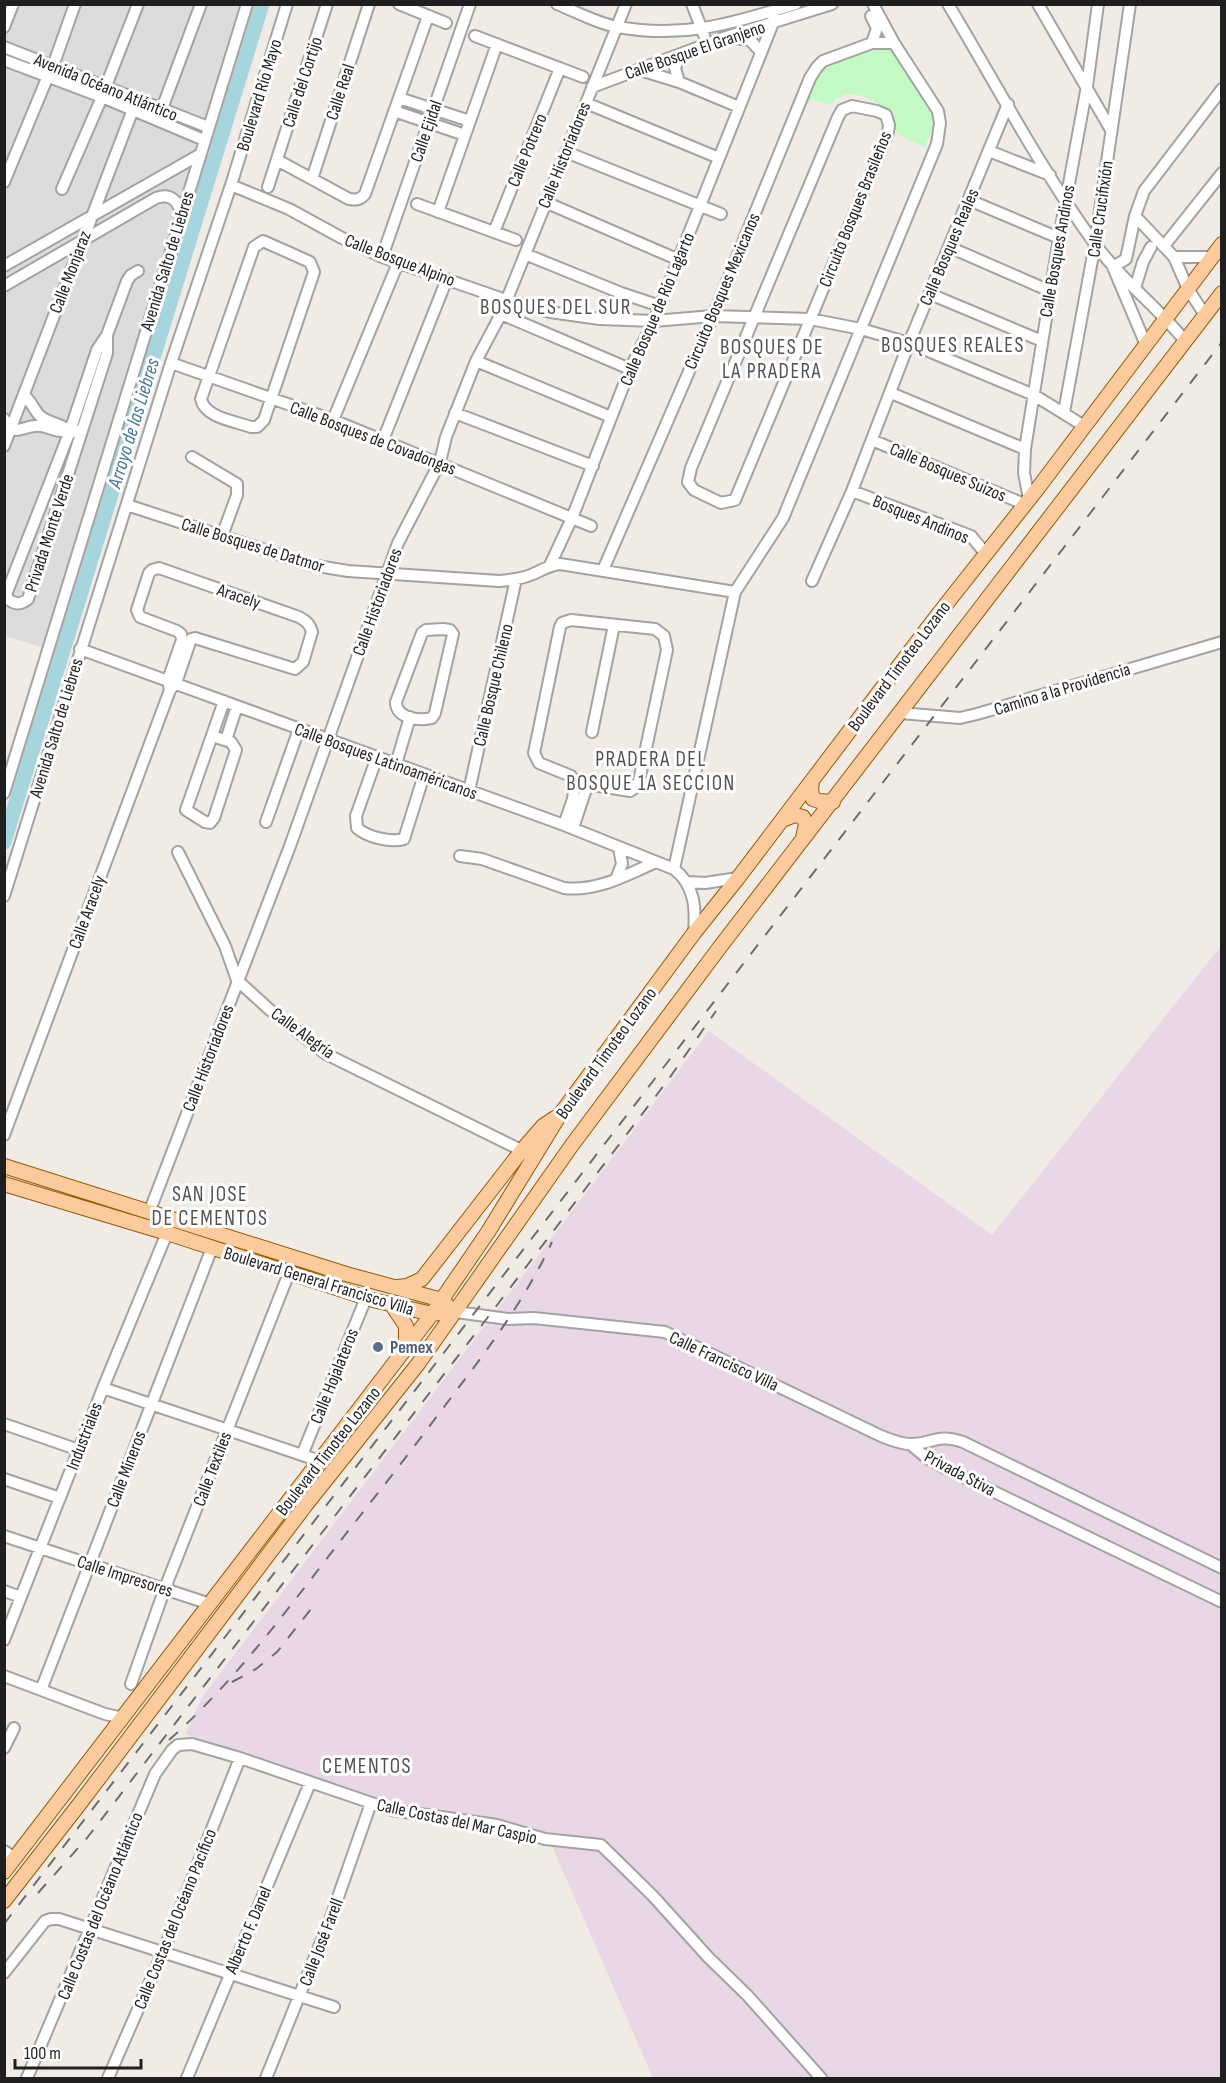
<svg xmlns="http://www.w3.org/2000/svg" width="1226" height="2083" font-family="'Sofia Sans Condensed',sans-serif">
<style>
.residential{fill:#dddcdc}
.industrial{fill:#e9d7e7}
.park{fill:#c3f9c2}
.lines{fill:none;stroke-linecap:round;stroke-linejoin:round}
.river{stroke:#a6d5dd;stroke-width:15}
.minor-casing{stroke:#a3a3a3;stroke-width:14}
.major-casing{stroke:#985901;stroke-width:16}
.minor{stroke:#fff;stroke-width:10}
.major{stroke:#fbcb9e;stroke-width:14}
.rail{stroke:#6d6d6d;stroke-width:2;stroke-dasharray:12 12;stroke-linecap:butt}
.service-dot{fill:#5c6f8a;stroke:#fff;stroke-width:2}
.labels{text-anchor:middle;stroke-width:6;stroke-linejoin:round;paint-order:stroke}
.street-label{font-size:18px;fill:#1f1f1f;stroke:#fff}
.service-label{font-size:18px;font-weight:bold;fill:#4e5e75;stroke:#fff;text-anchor:start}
.water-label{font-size:20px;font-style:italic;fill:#45799e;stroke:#fff}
.quarter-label{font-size:21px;letter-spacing:1.5px;fill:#525252;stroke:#fff}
</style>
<rect width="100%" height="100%" fill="#f0ebe5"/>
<path class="residential" d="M4,5h249l-199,646 -49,-15z"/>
<path class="industrial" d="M1221,946v1132h-568l-101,-232 -53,-27 -94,-11 -220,-74 18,-38 506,-665 283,204z"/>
<path class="park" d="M885,45l8,4 28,45 14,27 -10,26c-8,-4 -19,-7 -26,-13 -7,-5 -9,-17 -15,-24 -13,-15 -41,-24 -53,-5l-20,-6 -2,4 -6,1 4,-13 19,-28z"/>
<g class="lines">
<path class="river" d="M4,842l258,-838"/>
<g class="minor-casing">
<path id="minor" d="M399,4l47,19
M557,4c20,8 41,20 61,23 67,12 115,-4 178,-23
M692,4l12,31
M948,4c48,80 92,164 147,240 26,36 62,62 90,97
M1038,4l73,126
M871,16l6,12 -5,15
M4,27l9,-23
M475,36l108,41
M733,38l17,2 11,12
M4,47l204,80
M4,60l98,37 102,43
M53,66l22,-62
M640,70l39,12 60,25
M679,82l-4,-14 5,-14
M106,86l32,-82
M592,87l134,-50 106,-33
M399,98l71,23
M586,103l133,55
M852,106l25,5 9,4 3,10 -1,8 -153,367 -14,3 -27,-13 -6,-8 3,-14 147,-351 4,-7z
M394,111l71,24
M160,114l41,-110
M989,151l61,24
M566,152l155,62
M277,160l72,39c7,1 11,1 16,-5l63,-178
M312,179l57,-175
M4,182l44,-106
M231,185l58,24 53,29 40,19 124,43 44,12 50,7 54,2 59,-5 97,3 51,10 48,14 125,52 50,31
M268,187l59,-183
M62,189l40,-92
M969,200l90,38
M545,202l134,58
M417,204l99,36
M438,212l59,-168
M1135,216l39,41 14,32 17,26
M494,232l66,-164
M263,241l47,21 4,10 -50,148 -7,7h-6c-16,-6 -46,-9 -50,-28l53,-152z
M1164,246l58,-73
M949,247l101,44
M525,254l96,39 39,13
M382,257l88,-253
M1174,257h38
M4,266l195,-111
M4,286l152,-88c14,-5 22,2 25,16
M1135,288l8,-26 8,-15
M930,294l112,47
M501,314l129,55
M107,335v18l-79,246c-7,6 -14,6 -21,-1v-6l63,-161 27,-81 10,-15 20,-54 4,-6 7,-4
M1146,345l-33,-78 13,-8 9,-43 9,-25 78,-102
M476,361l135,56
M171,363l162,57 258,106
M891,393l134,56
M24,395c7,6 10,15 16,21 9,8 23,7 31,17
M1064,412l31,-168 35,-240
M455,413l138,53
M4,419l7,11c11,1 16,-4 24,-4 14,-2 21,10 39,3
M333,420l65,-157
M383,440l64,-161
M872,440l152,64
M4,446l133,-347
M192,457l45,27v11l-15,41
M852,491l119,45 15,18
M1029,499l-5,-26 1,-24 34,-211 28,-152 11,-82
M127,505l184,60 37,6 151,10c12,-1 23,-2 34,-7 10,-4 16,-9 27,-10l175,28
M550,565l22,-47 58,-149 24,-48 119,-298 1,-12
M603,570l110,-254 97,-238 7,-11 6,-6 49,-18h22
M812,581l40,-90 57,-148 99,-239
M443,629l7,1 3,4 -18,79 -3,5c-12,3 -36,1 -36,-16l26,-69 4,-3z
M80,649l484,176 110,44c21,16 22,40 20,64
M900,713l60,5 17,-4 245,-72
M592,732l22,-107
M212,736l19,6 5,8 -22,68 -4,5 -5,-1 -19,-12 38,-109
M226,740l11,-34
M377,757l-21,59 1,12c10,9 34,15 47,11l20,-64
M396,764l14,-47
M469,791l47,-212
M4,793l243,-789
M266,822l33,-93
M564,825l9,-26 2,-18 -4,-5 -32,-13 -5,-10 26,-126 2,-4 9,-3 84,9 9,7 3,14 -28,131 -3,6 -6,4 -37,-6 -6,1 -14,42
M178,852l47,94 12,34 33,30 56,44 203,100
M460,856l22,3 82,29c33,4 62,-13 92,-26
M674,869l61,-277 48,-74 154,-374 3,-21 -2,-12 -44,-68 -21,-39
M616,879l6,-15 -3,-16
M688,882l17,1 33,-5
M4,896l167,-533 60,-178 56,-181
M4,1135l166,-445 6,-7 15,-44 4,-1 100,31 8,-7 9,-30c-2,-8 -6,-11 -13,-15l-140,-49 -7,2 -3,3 -12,37 3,7 37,14 4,3 1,6 -14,40 2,10
M150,1210l140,-364 108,-303 42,-81 6,-25 30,-76 25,-47 125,-310
M456,1312l52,7 26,-1 131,14 216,104c8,3 19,8 29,8 23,0 27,-11 53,-2l259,126
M103,1388l217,73
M4,1424l75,26
M910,1444l17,14 20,11 275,133
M302,1455l64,-157
M4,1479l56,19
M4,1536l206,68
M4,1591l17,6
M4,1640l99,-252 64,-155
M4,1676l101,38 18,4
M131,1684l34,-96 124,-315
M41,1690l171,-442
M4,1748l10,-20
M4,1851l11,7
M4,1973l41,-52 6,-2h8l275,88
M27,2078l128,-304 17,-24 6,-5 14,-1 48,14 152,52 105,15 48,14 56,6 52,51 55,61 39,38 74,83
M108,2078l55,-126 77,-194
M187,2078l123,-295
M266,2078l64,-158 41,-117"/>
</g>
<g class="major-casing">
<path id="major" d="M812,781l-1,9 2,9 6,2 14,1
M782,820l13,-5 8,2 3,7 -3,14
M4,1166l342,108 96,26 5,5
M4,1184l163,49 206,67 59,14 7,-1
M397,1287l10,-1 15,-7 101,-130 20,-23 12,-8
M392,1305l14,21v23
M4,1872l428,-558 56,-82 71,-116 135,-183 44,-55 198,-261 102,-129 184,-244
M4,1901l77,-99 224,-296 113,-142 154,-219 148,-198 502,-654"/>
</g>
<use href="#minor" class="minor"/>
<use href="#major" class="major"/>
<path class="rail" d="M232,1682l24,-13 21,-17 34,-43
M169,1740c72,-64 128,-144 187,-219 34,-43 67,-86 100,-130 36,-47 71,-95 96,-149
M38,1893l49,-55 401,-521 180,-237 48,-69
M4,1924l1218,-1582"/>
</g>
<circle class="service-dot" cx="378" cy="1347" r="6"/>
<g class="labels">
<g class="street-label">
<text transform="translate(695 50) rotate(-19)" y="6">Calle Bosque El Granjeno</text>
<text transform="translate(302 82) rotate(-72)" y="6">Calle del Cortijo</text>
<text transform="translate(106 87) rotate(22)" y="6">Avenida Océano Atlántico</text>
<text transform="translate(340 92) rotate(-72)" y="6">Calle Real</text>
<text transform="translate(259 95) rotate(-73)" y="6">Boulevard Río Mayo</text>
<text transform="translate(426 131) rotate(-71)" y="6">Calle Ejidal</text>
<text transform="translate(527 150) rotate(-68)" y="6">Calle Potrero</text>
<text transform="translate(564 155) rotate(-68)" y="6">Calle Historiadores</text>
<text transform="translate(855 209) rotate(-68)" y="6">Circuito Bosques Brasileños</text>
<text transform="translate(1100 209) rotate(-82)" y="6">Calle Crucifixión</text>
<text transform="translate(949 247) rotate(-67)" y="6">Calle Bosques Reales</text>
<text transform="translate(1057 251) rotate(-80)" y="6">Calle Bosques Andinos</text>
<text transform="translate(400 260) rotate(21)" y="6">Calle Bosque Alpino</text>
<text transform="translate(167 261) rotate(-73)" y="6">Avenida Salto de Liebres</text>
<text transform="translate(70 272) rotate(-69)" y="6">Calle Monjaraz</text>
<text transform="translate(722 291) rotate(-67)" y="6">Circuito Bosques Mexicanos</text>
<text transform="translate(657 309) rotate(-67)" y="6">Calle Bosque de Río Lagarto</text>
<text transform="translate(373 438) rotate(21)" y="6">Calle Bosques de Covadongas</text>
<text transform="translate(948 472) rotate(23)" y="6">Calle Bosques Suizos</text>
<text transform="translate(921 519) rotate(22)" y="6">Bosques Andinos</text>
<text transform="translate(49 533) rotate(-72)" y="6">Privada Monte Verde</text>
<text transform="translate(253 545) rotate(17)" y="6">Calle Bosques de Datmor</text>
<text transform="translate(239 596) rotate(19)" y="6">Aracely</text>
<text transform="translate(377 602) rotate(-70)" y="6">Calle Historiadores</text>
<text transform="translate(899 666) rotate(-53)" y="6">Boulevard Timoteo Lozano</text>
<text transform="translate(493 685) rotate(-77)" y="6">Calle Bosque Chileno</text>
<text transform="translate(1062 689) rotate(-17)" y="6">Camino a la Providencia</text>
<text transform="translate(56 728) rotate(-73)" y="6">Avenida Salto de Liebres</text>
<text transform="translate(386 761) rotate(20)" y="6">Calle Bosques Latinoaméricanos</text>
<text transform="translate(87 912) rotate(-70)" y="6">Calle Aracely</text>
<text transform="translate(303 1033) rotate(36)" y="6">Calle Alegría</text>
<text transform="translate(606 1053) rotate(-54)" y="6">Boulevard Timoteo Lozano</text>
<text transform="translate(208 1058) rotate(-69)" y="6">Calle Historiadores</text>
<text transform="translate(319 1281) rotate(17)" y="6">Boulevard General Francisco Villa</text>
<text transform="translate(724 1361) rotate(25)" y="6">Calle Francisco Villa</text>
<text transform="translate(334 1376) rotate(-68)" y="6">Calle Hojalateros</text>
<text transform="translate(84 1436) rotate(-69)" y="6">Industriales</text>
<text transform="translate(328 1451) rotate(-52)" y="6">Boulevard Timoteo Lozano</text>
<text transform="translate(126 1469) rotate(-69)" y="6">Calle Mineros</text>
<text transform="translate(212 1469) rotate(-69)" y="6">Calle Textiles</text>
<text transform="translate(960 1473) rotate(28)" y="6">Privada Stiva</text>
<text transform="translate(125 1576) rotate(18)" y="6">Calle Impresores</text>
<text transform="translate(457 1821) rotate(12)" y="6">Calle Costas del Mar Caspio</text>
<text transform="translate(100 1906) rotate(-68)" y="6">Calle Costas del Océano Atlántico</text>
<text transform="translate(175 1919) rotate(-68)" y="6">Calle Costas del Océano Pacífico</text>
<text transform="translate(248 1930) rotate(-67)" y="6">Alberto F. Danel</text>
<text transform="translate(321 1942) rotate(-69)" y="6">Calle José Farell</text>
</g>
<g class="service-label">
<text x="390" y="1353">Pemex</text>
</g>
<g class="water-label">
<text transform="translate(133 423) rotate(-73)" y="7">Arroyo de las Liebres</text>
</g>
<g class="quarter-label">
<text x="556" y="314">BOSQUES DEL SUR</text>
<text x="953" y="352">BOSQUES REALES</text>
<text x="772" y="354">BOSQUES DE<tspan x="772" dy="24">LA PRADERA</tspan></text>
<text x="651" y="766">PRADERA DEL<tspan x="651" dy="24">BOSQUE 1A SECCION</tspan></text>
<text x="210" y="1201">SAN JOSE<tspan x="210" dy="24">DE CEMENTOS</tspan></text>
<text x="367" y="1773">CEMENTOS</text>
</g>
</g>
<rect width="1226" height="2083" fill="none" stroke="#1f1f1f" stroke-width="12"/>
<path d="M15 2059v9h126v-9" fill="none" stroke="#1f1f1f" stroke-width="3"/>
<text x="24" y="2059" font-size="18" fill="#1f1f1f" stroke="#ffffff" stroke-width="4.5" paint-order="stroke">100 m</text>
</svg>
